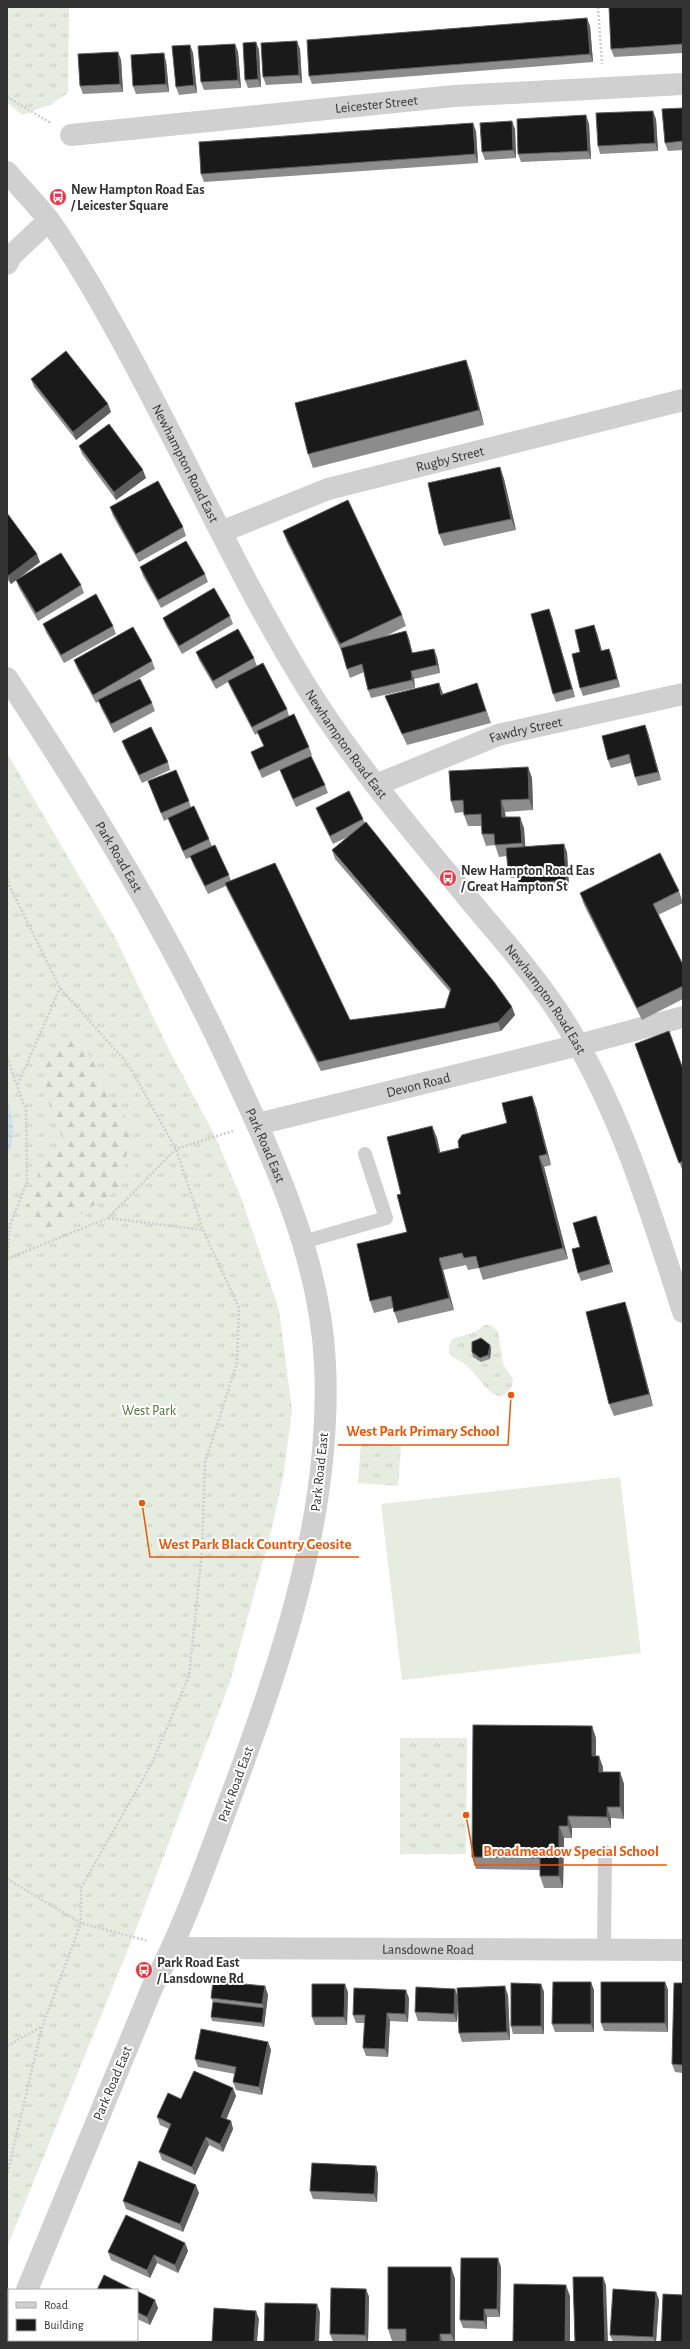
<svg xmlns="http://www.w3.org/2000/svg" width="690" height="2349" font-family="'Alegreya Sans',sans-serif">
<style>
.grass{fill:url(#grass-tufts)}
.forest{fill:url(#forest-firs)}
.pitch{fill:#e6ecdf}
.water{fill:url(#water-waves)}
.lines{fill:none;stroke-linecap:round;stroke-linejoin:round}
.path{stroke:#cdcdcd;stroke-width:2.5;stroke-dasharray:2 2;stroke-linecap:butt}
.service{stroke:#d0d0d0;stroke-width:14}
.minor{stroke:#d0d0d0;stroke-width:22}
.tertiary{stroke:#d0d0d0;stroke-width:22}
.wall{fill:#8c8c8c}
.shaded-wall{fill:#5f5f5f}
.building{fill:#1a1a1a;stroke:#5f5f5f}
.labels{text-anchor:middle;stroke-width:4;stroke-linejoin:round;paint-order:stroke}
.street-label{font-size:14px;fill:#333;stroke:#fff}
.poi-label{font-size:14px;font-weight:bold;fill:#333;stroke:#fff;text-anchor:start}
.park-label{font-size:14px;fill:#56703f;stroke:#fff}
.leader{fill:none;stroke:#e8590c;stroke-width:1.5}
.callout-dot{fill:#e8590c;stroke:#fff;stroke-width:1.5}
.callout-label{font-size:15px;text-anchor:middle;font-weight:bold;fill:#e8590c;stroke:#fff;stroke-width:4;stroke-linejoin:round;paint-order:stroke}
</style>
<defs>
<pattern id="grass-tufts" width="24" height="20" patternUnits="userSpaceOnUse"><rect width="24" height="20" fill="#e6ecdf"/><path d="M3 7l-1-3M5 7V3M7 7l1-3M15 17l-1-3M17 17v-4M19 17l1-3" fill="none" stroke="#c6cbc0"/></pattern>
<pattern id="forest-firs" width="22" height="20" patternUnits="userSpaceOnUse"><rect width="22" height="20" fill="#e6ecdf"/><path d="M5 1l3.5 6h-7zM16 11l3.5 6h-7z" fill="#c6cbc0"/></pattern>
<pattern id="water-waves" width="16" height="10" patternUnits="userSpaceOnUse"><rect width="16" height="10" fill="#cfe2ee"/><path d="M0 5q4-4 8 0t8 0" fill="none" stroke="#b2c2cd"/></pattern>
</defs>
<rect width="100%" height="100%" fill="#fff"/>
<path class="grass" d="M7,7h62l-1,86 -18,12 -28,10 -15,-13z
M7,753l108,184 52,109 48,90 27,64 37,110 13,100 -8,62 -13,60 -41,150 -97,255 -126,310z
M485,1325h6l7,6 5,33 10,15c0,6 -2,10 -6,14 -14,12 -28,-17 -38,-25 -6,-7 -14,-8 -20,-15v-7l3,-7 23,-7z
M361,1443l40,3 -3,40 -40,-3z
M400,1738h67l-1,116h-66z"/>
<path class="forest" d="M75,1036l17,23 15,33 26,36 -14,61 -59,38h-27l-9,-14 16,-43 23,-31 -12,-26 -9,-49z"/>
<path class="pitch" d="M620,1477l21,176 -239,27 -21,-176z"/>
<path class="water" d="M7,1100c7,19 9,38 0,56z"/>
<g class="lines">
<path class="path" d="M598,7l4,57
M7,97l44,26
M7,877l3,10 50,101 68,76 48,85 27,81 36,78 -2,55 -32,99 -3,90 -13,124 -37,87 -71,125v35l-39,104 -35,148
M7,1057l19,54 1,71 -17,43 -3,34
M18,1084l42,-96
M108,1218l95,12
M7,1259l101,-41 68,-69 57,-18
M7,1879l74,44 67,18
M7,2046l34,-19"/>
<path class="service" d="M303,1242l83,-24 -21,-64
M604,1950l1,-98"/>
<g class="minor">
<path id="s1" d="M71,135l383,-39 229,-12"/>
<path d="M7,264l5,-9 37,-35"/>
<path id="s2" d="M221,532l107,-43 355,-89"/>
<path id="s3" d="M7,678c84,127 163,256 226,394 43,92 87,188 92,291 7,149 -41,290 -92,428 -25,67 -48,134 -81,197l-125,302"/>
<path id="s4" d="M376,785l122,-50 185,-41"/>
<path id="s5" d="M258,1124l321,-79 104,-28"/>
<path id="s6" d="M173,1948l510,2"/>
<path d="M7,2340l2,-5"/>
</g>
<path class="tertiary" id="s7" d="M7,172c14,17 31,33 44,51 32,46 59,95 85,144 57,106 107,217 170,319 51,82 115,155 176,229 26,30 52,61 75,95 60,90 93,199 126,302"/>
</g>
<path class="wall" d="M683,7v46l-69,4 -3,-8z
M590,26l3,36 -281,22 -3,-8z
M256,42l3,8 2,37 -13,1 -3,-8z
M235,44l3,8 3,36 -37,2 -3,-8z
M190,45l3,8 4,40 -18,2 -3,-8z
M300,49l2,34 -36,2 -3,-8z
M118,52l3,8 2,32 -40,2 -3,-8z
M166,61l3,31 -33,2 -3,-8z
M683,108v42l-15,1 -3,-8z
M586,115l3,9 2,35 -70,3 -3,-8z
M656,119l2,32 -58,3 -2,-8z
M515,129l1,29 -31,2 -3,-8z
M476,131l2,32 -274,19 -3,-8z
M466,360l5,14 13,51 -171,43 -5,-14z
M31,379l77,25 3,8 -35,28 -42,-53z
M79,446l67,32 -30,22 -34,-46z
M500,467l4,12 12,51 -72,16 -5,-12z
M110,507l73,20 3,9 -47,26 -26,-46z
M7,513l33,49 -29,22 -4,-5z
M283,531l119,84 4,11 -22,11 22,-6 3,8 3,14 25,4 3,16 -26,6 1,9 -44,10 -3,-8 -4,-18 -14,6 -3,-9 -5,-17 -55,-110z
M140,567l65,7 3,8 -47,26 -18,-32z
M16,580l65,5 3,8 -46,28 -19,-33z
M230,616l3,8 -51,30 -16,-28 -3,-8z
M552,617l23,80 -19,5 -3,-8z
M43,624l70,2 3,8 -52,29 -18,-31z
M597,633l5,18 7,-2 3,8 8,30 -37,9 -3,-8v-36z
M196,652l58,6 3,8 -9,5 39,38 2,7 20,31 3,8 -12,6 25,24 3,8 -32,14 -13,-29 -3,-8 -18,8 -11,-26 13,-6 -6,-13 -3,2 -24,-46 -3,-7 -12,7 -17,-29z
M74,660l78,1 3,8 -27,16 24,18 3,8 -41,22 -13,-25 -2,-7 -3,2 -19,-35z
M439,683l4,11 34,-11 14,40 -84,22 -17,-37 -5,-12z
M645,725l3,8 13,47 -23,6 -3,-9 -4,-14 -20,5 -3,-8z
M122,741l46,21 2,8 -28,13 -17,-34z
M528,767l4,11 1,32 -28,2 1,5 18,11 1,19 42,5 2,36 -47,4 -3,-8 -1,-7 -7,1 -3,-8 -1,-14 -8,1 -4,-12 -9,1 -4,-12v-8h-14l-4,-11v-3l-9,1 -4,-12z
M148,781l41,20 2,6 18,32 3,7 17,29 2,6 119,139 95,-12 5,-16 -115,-133 -3,-9 18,-14 -17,8 -14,-28 -3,-8 47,11 2,4 150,192 -14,16 -180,40 -93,-180 -2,-5 -18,8 -15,-30 -2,-7 -5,2 -15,-33 -3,-7 -4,2z
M679,891l4,12 -25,12 25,50v34l-41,21 -58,-115 -4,-12z
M635,1044l48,25v103z
M536,1107l15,58 -7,2 24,92 -85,21 -4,-12 -11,2 -2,-5 -23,5 11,40 -56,13 -5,-15 -19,5 -4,-12 37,-69 -6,-38 31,-68 5,12 3,14 19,-4 48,-25z
M599,1225l14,47 -32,9 -3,-8 2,-26z
M629,1314l24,92 -39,10 -5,-12z
M490,1345l1,4 -1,10 -9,3 -8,-5 -1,-5z
M592,1726l4,12v18l7,11v5h17l4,12v35l-13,-1v10h-39v10h-8l-1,50h-19l-4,-12v-6l-64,-1 -4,-12z
M665,1982l3,8v42l-64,-1 -3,-8z
M683,1983v90l-8,-1 -3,-8z
M541,1984l3,8v42h-31l-2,-8z
M265,1986l3,9 -4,32 -52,-6 -1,-4 2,-15 -2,-4z
M594,1990v42h-39l-3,-8z
M348,1992l-1,33h-32l-3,-8z
M508,1995l2,45 -48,2 -3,-9 -1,-33 -1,22 -39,-1 -3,-9 43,-16z
M409,1998l-1,24 -18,-1 -2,36 -22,-1 -3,-8 2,-25h-9l-3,-8z
M268,2042l3,8 -9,45 -26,-5 -3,-8 2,-8 -37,-7 -3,-8z
M233,2088l3,8 -10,23 5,2 2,8 -10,23 -14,-7 -14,30 -33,-15 -3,-8 10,-23 -9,-4 -3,-8 24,-18z
M376,2166l2,8 -1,28 -64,-3 -3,-8z
M199,2193l-16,39 -57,-23 -3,-8z
M185,2243l3,8 -10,22 -21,-10 -7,15 -39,-18 -3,-8z
M451,2267l4,12v63h-49v-1h-14l-4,-12z
M501,2267l-1,50h-13v12l-24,-1 -3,-8z
M366,2289l3,8 -1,45h-35l-3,-8z
M137,2291l21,17 -8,17 -13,-6z
M656,2292l3,8 -3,42h-43l-3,-7z
M83,2340h37l-1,2h-32z"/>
<path class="shaded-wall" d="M587,18l3,8 3,36 -3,-8z
M297,41l3,8 2,34 -3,-8z
M256,42l3,8 2,37 -3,-8z
M235,44l3,8 3,36 -3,-8z
M190,45l3,8 4,40 -3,-8z
M118,52l3,8 2,32 -3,-8z
M164,53l2,8 3,31 -3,-8z
M653,111l3,8 2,32 -3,-8z
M586,115l3,9 2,35 -3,-8z
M512,121l3,8 1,29 -3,-8z
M473,123l3,8 2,32 -3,-9z
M466,360l5,14 13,51 -5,-15z
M108,404l3,8 -35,28 -3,-8z
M500,467l4,12 12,51 -5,-11z
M143,470l3,8 -30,22 -2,-8z
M37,554l3,8 -29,22 -3,-8z
M549,609l3,8 23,80 -3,-8z
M594,625l3,8 7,26 -3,-8z
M406,631l3,8 6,23 -3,-9z
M434,649l3,8 3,16 -3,-8z
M609,649l3,8 8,30 -3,-8z
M411,671l3,8 1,9 -3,-8z
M439,683l4,11 -2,1z
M645,725l3,8 13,47 -3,-8z
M528,767l4,11 1,32 -4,-11z
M501,800l4,12 1,17 -4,-12z
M520,817l4,11 2,27 -4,-12z
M564,844l3,8 2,36 -3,-8z
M512,1007l3,8 -14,16 -3,-9z
M532,1096l4,11 15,58 -4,-11z
M432,1126l5,12 6,26 -4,-11z
M539,1156l5,11 24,92 -5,-11z
M596,1216l3,9 14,47 -3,-8z
M439,1258l4,12 11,40 -5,-12z
M625,1302l4,12 24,92 -4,-12z
M490,1345l1,4 -1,10 -2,-4z
M592,1726l4,12v29l-4,-11z
M599,1756l4,11v17l-4,-12z
M620,1772l4,12v35l-4,-12z
M607,1807l4,11v10l-4,-11z
M568,1816l4,12v10l-4,-12z
M559,1826l5,12 -1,50 -4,-12z
M591,1982l3,8v42l-3,-8z
M665,1982l3,8v42l-3,-9z
M345,1984l3,8 -1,33 -3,-8z
M541,1984l3,8v42l-3,-8z
M265,1986l3,9 -4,32 -2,-4 2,-15 -2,-4z
M505,1986l3,9 2,45 -3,-8z
M455,1989l3,8 -1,25 -3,-8z
M406,1990l3,8 -1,24 -3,-8z
M387,2013l3,8 -2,36 -3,-8z
M268,2042l3,8 -9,45 -3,-8z
M233,2088l3,8 -12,29 -3,-8z
M231,2121l2,8 -10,23 -3,-8z
M206,2137l3,8 -14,30 -3,-8z
M376,2166l2,8 -1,28 -3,-8z
M196,2185l3,8 -16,39 -3,-8z
M185,2243l3,8 -10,22 -3,-8z
M154,2255l3,8 -7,15 -3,-8z
M498,2258l3,9 -1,50 -3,-8z
M451,2267l4,12v63h-1l-3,-8z
M603,2277l3,8 2,57h-3z
M566,2285l4,11v46h-5z
M366,2289l3,8 -1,45 -3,-7z
M656,2292l3,8 -3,42h-1l-2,-5z
M155,2300l3,8 -8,17 -3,-8z
M317,2304l3,8 -1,30h-4z
M484,2309l3,8v12l-3,-8z
M256,2311l3,8 -2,23h-3z
M440,2334l3,8h-3z
M113,2340h7l-1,2h-7z"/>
<path class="building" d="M609,7h74v37l-72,5z
M587,18l3,36 -281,22 -2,-36z
M297,41l2,34 -36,2 -2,-34z
M256,42l2,37 -13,1 -2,-37z
M235,44l3,36 -37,2 -3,-36z
M190,45l4,40 -18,2 -4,-41z
M118,52l2,32 -40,2 -2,-32z
M164,53l2,31 -33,2 -2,-31z
M683,108v33l-18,2 -3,-34z
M653,111l2,32 -57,3 -2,-33z
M586,115l2,36 -70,3 -1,-35z
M512,121l1,29 -31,2 -2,-29z
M473,123l2,31 -274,20 -2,-32z
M66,351l42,53 -35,28 -42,-53z
M466,360l13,50 -171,44 -13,-51z
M109,424l34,46 -29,22 -35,-46z
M500,467l11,52 -72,15 -11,-51z
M158,481l25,46 -47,27 -26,-47z
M348,500l54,115 -62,29 -57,-113z
M7,513l30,41 -29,22 -1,-2z
M186,541l19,33 -47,26 -18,-33z
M61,553l20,32 -45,28 -20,-33z
M214,588l16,28 -51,30 -16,-28z
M96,594l17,32 -52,29 -18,-31z
M549,609l23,80 -19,5 -22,-80z
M594,625l7,26 8,-2 8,30 -37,9 -8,-34 8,-2 -5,-22z
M133,627l19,34 -59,34 -19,-35z
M238,629l16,29 -41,23 -17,-29z
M406,631l6,22 22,-4 3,16 -26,6 1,9 -44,10 -6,-26 -15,5 -6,-21z
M263,663l24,46 -35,18 -24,-46z
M140,679l12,24 -41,21 -13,-24z
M439,683l2,12 36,-12 9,28 -84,23 -17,-38z
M294,714l15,33 -50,23 -8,-18 13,-6 -7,-15z
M645,725l13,47 -23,5 -6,-23 -21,6 -6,-24z
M151,727l17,35 -29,13 -17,-34z
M311,756l14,29 -32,14 -13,-29z
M528,767l1,32 -28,1 1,17h18l2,26 -27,2 -1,-11h-12l-1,-20 -17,1 -1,-15 -12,1 -2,-30z
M176,770l13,31 -28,12 -13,-32z
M349,791l14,28 -33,17 -14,-28z
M194,806l15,33 -26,12 -15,-33z
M366,822l128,160 18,25 -14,15 -180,40 -93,-179 50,-20 75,157 95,-12 6,-19 -119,-139z
M564,844l2,36 -47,4 -2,-15 -9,1 -2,-22z
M215,845l14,30 -24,11 -15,-30z
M660,853l19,38 -26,13 30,61v21l-46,22 -57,-115z
M669,1031l14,38v92l-4,2 -44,-119z
M532,1096l15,58 -8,2 24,92 -84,20 -3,-12 -12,2 -2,-5 -23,5 10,40 -55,14 -3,-16 -21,5 -13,-57 50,-12 -10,-37 4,-1 -14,-57 45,-11 7,27 20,-5 -1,-7 4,-6 45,-12 -5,-20z
M596,1216l14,48 -32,9 -6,-24 8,-2 -7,-24z
M625,1302l24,92 -40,10 -23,-92z
M481,1338l9,7 -2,10 -8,3 -8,-6v-10z
M473,1725l119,1v30h7v16h21v35h-13v10l-39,-1v10h-9v50h-19v-18l-68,-1z
M213,1981l52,5 -3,18 -51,-6z
M553,1982h38v42h-39z
M601,1982h64v41h-64z
M511,1983l30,1v42h-30z
M674,1983h9v82l-11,-1z
M312,1984h33l-1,33h-32z
M505,1986l2,46 -48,1 -2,-45z
M416,1987l39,2 -1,25 -39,-2z
M354,1988l52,2 -1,24 -18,-1 -2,36 -22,-1 2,-33h-12z
M213,2002l51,6 -2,15 -51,-6z
M201,2029l67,13 -9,45 -26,-5 3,-15 -41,-8z
M194,2071l39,17 -12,29 10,4 -11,23 -14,-7 -14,30 -33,-15 12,-28 -14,-7 11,-24 13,6z
M139,2161l57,24 -16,39 -57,-23z
M312,2163l64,3 -2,28 -64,-3z
M126,2215l59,28 -10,22 -21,-10 -7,15 -39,-18z
M461,2258h37l-1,51h-13v12l-24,-1z
M388,2267h63v67h-11v8h-34v-13h-18z
M104,2275l30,15h-37z
M573,2277h30l2,65h-30z
M514,2284l52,1 -1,57h-52z
M331,2288l35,1 -1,46 -35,-1z
M613,2289l43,3 -3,45 -43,-2z
M137,2291l18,9 -8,17 -10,-5z
M663,2294l20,1v47h-22z
M265,2303l52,1 -2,38h-51z
M214,2308l42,3 -2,31h-42z
M96,2340h17l-1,2h-12z"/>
<defs>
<g id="bus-disc" transform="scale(0.9)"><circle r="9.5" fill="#e63946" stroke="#fff"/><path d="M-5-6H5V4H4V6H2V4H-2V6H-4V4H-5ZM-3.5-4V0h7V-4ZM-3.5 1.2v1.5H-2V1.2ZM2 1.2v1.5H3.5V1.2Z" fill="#fff"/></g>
</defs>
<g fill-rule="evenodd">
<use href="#bus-disc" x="58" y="197"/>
<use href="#bus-disc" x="448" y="878"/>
<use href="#bus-disc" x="144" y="1970"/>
</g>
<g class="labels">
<g class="street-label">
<text dy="5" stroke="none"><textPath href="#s1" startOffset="307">Leicester Street</textPath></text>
<text dy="5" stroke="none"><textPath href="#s2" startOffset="241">Rugby Street</textPath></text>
<text dy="5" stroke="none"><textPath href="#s7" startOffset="343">Newhampton Road East</textPath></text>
<text dy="5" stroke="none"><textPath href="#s4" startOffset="160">Fawdry Street</textPath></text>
<text dy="5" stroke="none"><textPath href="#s7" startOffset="667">Newhampton Road East</textPath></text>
<text dy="5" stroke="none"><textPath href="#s3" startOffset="211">Park Road East</textPath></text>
<text dy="5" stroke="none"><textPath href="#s7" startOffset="991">Newhampton Road East</textPath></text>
<text dy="5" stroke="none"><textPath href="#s5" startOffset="165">Devon Road</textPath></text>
<text dy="5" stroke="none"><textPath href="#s3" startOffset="535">Park Road East</textPath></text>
<text transform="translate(319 1472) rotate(-84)" y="5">Park Road East</text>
<text transform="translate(235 1784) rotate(-70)" y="5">Park Road East</text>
<text dy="5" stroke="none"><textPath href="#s6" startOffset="255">Lansdowne Road</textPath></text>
<text transform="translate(112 2083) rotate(-67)" y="5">Park Road East</text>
</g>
<g class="poi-label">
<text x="71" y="194">New Hampton Road Eas<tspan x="71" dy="16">/ Leicester Square</tspan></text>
<text x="461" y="875">New Hampton Road Eas<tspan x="461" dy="16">/ Great Hampton St</tspan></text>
<text x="157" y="1967">Park Road East<tspan x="157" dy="16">/ Lansdowne Rd</tspan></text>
</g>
<g class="park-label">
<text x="149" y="1415">West Park</text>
</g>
</g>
<path class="leader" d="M511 1395L508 1445H338M142 1503L150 1557H359M466 1815L475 1865H667"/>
<g class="callout-dot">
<circle cx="511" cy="1395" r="4"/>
<circle cx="142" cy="1503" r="4"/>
<circle cx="466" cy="1815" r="4"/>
</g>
<g class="callout-label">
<text x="423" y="1436">West Park Primary School</text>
<text x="255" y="1549">West Park Black Country Geosite</text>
<text x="571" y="1856">Broadmeadow Special School</text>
</g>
<rect width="690" height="2349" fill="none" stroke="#333333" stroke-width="16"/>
<rect x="8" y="2289" width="130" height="52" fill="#ffffff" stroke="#adadad"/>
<rect x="16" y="2302" width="20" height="6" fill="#d0d0d0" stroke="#adadad"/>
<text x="44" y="2309" font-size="12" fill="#333333">Road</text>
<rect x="16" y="2319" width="20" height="12" fill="#1a1a1a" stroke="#adadad"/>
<text x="44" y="2329" font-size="12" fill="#333333">Building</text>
</svg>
